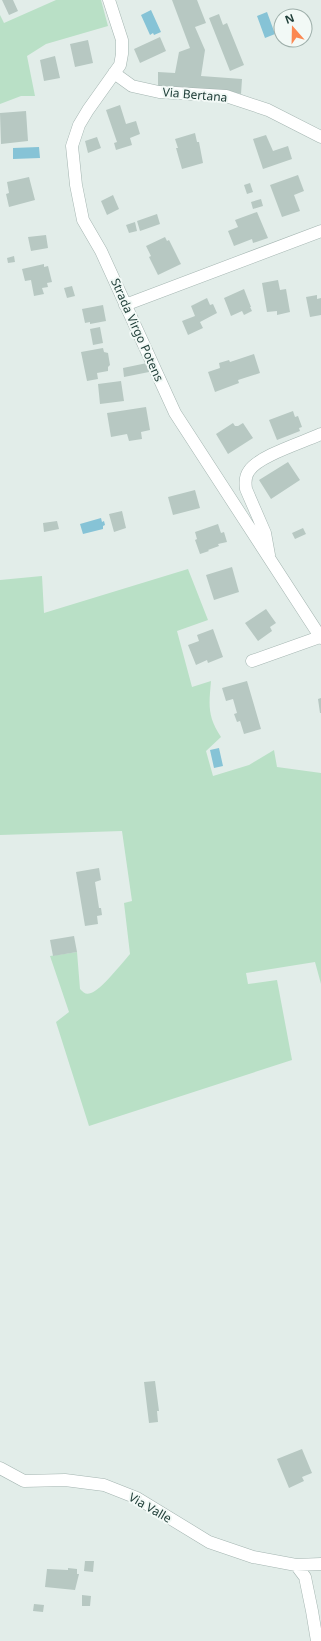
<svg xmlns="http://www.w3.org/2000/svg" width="321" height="1641" font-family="'Noto Sans',sans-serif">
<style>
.green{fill:#b9e0c6}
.water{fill:#86c3d6}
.building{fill:#b7c8c2}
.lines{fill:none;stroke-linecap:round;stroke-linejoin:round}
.street-casing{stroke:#a4b5b1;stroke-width:13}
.street{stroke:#fff;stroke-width:12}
.labels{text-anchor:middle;stroke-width:4;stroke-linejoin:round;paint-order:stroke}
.street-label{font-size:12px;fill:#203f39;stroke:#f2f9f6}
</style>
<rect width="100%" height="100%" fill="#e2ede9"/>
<path class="green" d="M56,0h45l7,26 -62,18 -19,12 8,40h-14l-21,8v-89l4,8z
M188,569l20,51 -31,11 15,56 19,-6c-2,24 -4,35 10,56l-15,14 7,25 36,-11 25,-15 3,17 44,6v211l-6,-22 -69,11 2,11 29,-4 15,80 -203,66 -33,-104 13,-10 -19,-56 27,-4 3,37c4,4 6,6 11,4 9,-2 32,-31 39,-39l-6,-51 8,-2 -10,-70 -122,4v-255l42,-4 2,37z"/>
<path class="water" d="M151,10l10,22 -7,3 -1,-2 -3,2 -9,-20z
M267,12l8,22 -10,4 -8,-22z
M39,147l1,11 -27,1v-11z
M101,518l1,4 2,-1 1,4 -2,1v3l-20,5 -3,-10z
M219,748l4,18 -9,2 -4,-18z"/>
<path class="building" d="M2,0h11l5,11 -9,4z
M172,0h25l9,23 -11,4 10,23 -4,26 41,3 -1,15 -17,-4 -66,-1v-17l17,1 4,-21 11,-4z
M219,14l4,11 4,-2 17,42 -14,6 -21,-53z
M160,37l6,14 -26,12 -6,-14z
M88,40l5,23 -18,4 -5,-23z
M55,56l5,22 -16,3 -4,-21z
M120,105l6,19 10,-3 4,13 -10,4 2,7 -16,5 -2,-7 3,-1 -11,-32z
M26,111l2,30 -27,3 -1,-31z
M195,133l2,9h2l4,21 -21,6 -6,-21h2l-3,-9z
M266,135l7,16 15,-5 4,13 -29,10 -10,-30z
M97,137l4,11 -13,5 -3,-12z
M298,175l6,16 -10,4 6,16 -18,6 -12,-32z
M29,177l6,23 -26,7 -3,-13 3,-1 -2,-11z
M250,183l3,9 -6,2 -3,-9z
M113,195l6,14 -12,6 -6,-14z
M261,199l2,7 -10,3 -2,-7z
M257,212l11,26 -15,5 -1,-4 -18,7 -6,-15 10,-4 -3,-7z
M157,214l3,10 -20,7 -3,-10z
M135,222l2,9 -8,2 -3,-8z
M46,235l2,13 -17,3 -3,-14z
M165,237l2,4 2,-1 12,24 -23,11 -9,-18 2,-1 -5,-10z
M14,256l1,6 -7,1 -1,-5z
M44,264v3l4,-1 4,16 -5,1 1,4 -6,1 2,6 -10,2 -3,-16 -6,1 -3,-12z
M278,280l2,10 6,-1 4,23 -13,3v-4l-10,1 -5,-29z
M72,286l3,10 -8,2 -3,-10z
M244,289l7,18h-1l2,4 -8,4 -2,-4 -11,5 -7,-18z
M317,295v4l4,-1v17l-11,2 -4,-20z
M207,298l3,7 3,-1 4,9 -17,9 3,6 -15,7 -6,-14 13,-5 -4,-10z
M103,305l3,16 -16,3v-2l-5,1 -3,-14z
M100,327l3,16 -10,2 -3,-16z
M103,348l1,4 4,1 2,12 -2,2v4l-11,2 1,6 -11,2 -6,-29z
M254,354l6,19 -22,7 1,3 -24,9 -7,-20 12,-4 -1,-5 10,-3 1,2z
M147,363l2,9 -25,5 -1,-9z
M121,381l3,20 -24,3 -2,-20z
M146,407l4,23 -9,2 1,7 -13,2 -2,-7 -16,3 -4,-24z
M293,411l2,6 3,-1 4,11 -3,1 1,3 -23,9 -8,-20z
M233,423l2,3h3l5,-3 10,15 -25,16 -12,-20z
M288,462l12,18 -29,19 -12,-19z
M195,490l5,18 -27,7 -5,-18z
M122,511l4,17 -12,4 -5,-18z
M57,521l2,8 -15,3 -1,-9z
M218,524l3,9 3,-1 3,10 -9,2 1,2 -11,4 1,1 -9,3 -5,-14 2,-1 -2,-7z
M303,528l3,6 -11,5 -3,-6z
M232,567l7,25 -25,8 -8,-25z
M266,609l10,14 -6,4 2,4 -14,10 -13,-18z
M213,629l10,28 -15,6 -1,-3 -11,5 -8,-20 11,-4 -2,-6z
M247,681l14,48 -17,5 -4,-13 -3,1 -3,-8 3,-1 -4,-14 -7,2 -4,-13z
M321,698v15h-1l-2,-14z
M99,868l2,12 -6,2 4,26h2l1,7 -5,1 1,8 -13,2 -9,-54z
M74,936l3,16 -24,4 -3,-16z
M155,1381l4,30h-2l1,11 -9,1 -5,-41z
M302,1449l10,24 -10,4 2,4 -15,7 -12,-29z
M85,1561h9l-1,11 -9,-1z
M68,1568l9,1v5h2l-4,16 -30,-3 2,-18 21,1z
M82,1595l9,1 -1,10h-8z
M34,1604l10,1 -1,7 -10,-1z"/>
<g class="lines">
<g class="street-casing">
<path id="street" d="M109,0l13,40v14l-2,11 -32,45 -9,15 -7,21 4,39 7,35 18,31 74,162 146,225
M114,73l18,13 27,6 67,4 42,14 53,27
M125,305l196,-74
M269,555l-4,-22 -19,-44c-1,-7 -1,-13 3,-18 9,-15 55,-29 72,-37
M252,661l68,-24
M0,1468l24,13 41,-1 39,5 33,13 72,44 44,15 43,8 25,-1
M296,1565l9,12 7,34 5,30"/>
</g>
<use href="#street" class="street"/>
</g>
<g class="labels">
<g class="street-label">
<text transform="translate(195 95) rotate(5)" y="4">Via Bertana</text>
<text transform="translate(137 330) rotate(66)" y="4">Strada Virgo Potens</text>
<text transform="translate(150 1508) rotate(30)" y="4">Via Valle</text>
</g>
</g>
<g transform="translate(293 28) rotate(340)"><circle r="19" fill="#f2f9f6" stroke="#9eafaa"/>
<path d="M0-3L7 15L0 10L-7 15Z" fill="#fb8852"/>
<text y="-6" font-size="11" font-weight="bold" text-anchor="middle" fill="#203f39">N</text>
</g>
</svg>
